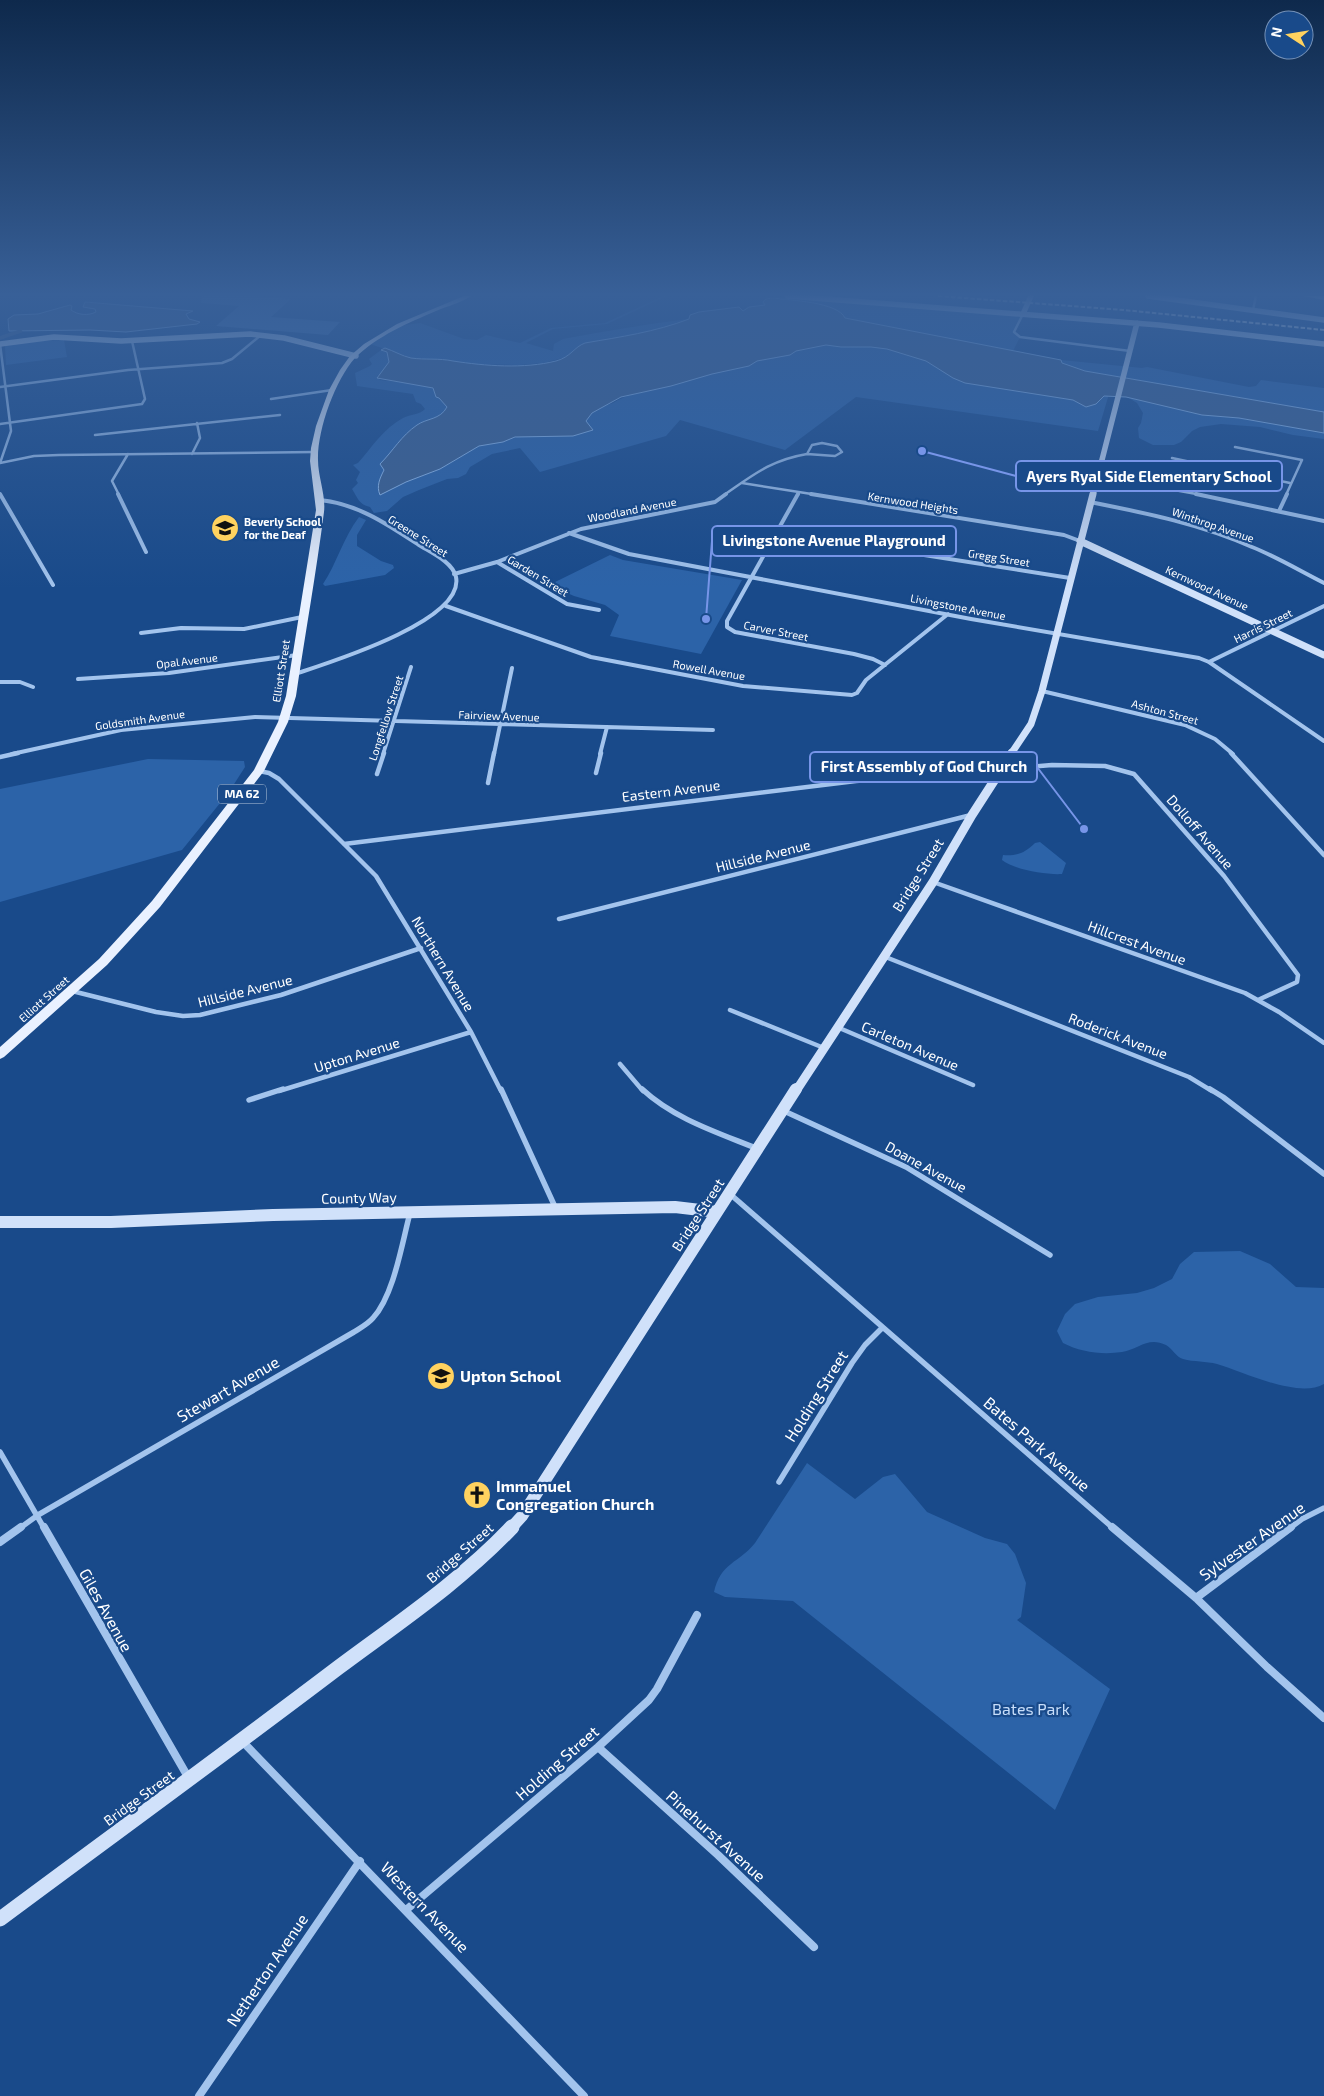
<svg xmlns="http://www.w3.org/2000/svg" width="1324" height="2096" font-family="'Exo 2',sans-serif">
<style>
.green{fill:#2c63a8}
.water{fill:#3d608f;stroke:#95bff0}
.lines{fill:none;stroke-linecap:round;stroke-linejoin:round}
.canal{fill:#3d608f;fill-rule:evenodd}
.building{fill:#4273b2}
.street-far4{stroke:#a3c4ed;stroke-width:2.5}
.street-far3{stroke:#a3c4ed;stroke-width:4}
.street-far2{stroke:#a3c4ed;stroke-width:4.5}
.street-far1{stroke:#a3c4ed;stroke-width:5.5}
.street{stroke:#a3c4ed;stroke-width:8}
.secondary-far4{stroke:#d0e1fa;stroke-width:5.5}
.secondary-far3{stroke:#d0e1fa;stroke-width:7}
.secondary-far2{stroke:#d0e1fa;stroke-width:9}
.secondary-far1{stroke:#d0e1fa;stroke-width:12}
.secondary{stroke:#d0e1fa;stroke-width:15}
.primary{fill:#e9f1ff;fill-rule:evenodd}
.highway{fill:#fff;fill-rule:evenodd}
.rail{stroke:#fff;stroke-width:2;stroke-dasharray:4.5 2;stroke-linecap:butt}
.labels{text-anchor:middle;stroke-width:4.5;stroke-linejoin:round;paint-order:stroke}
.far-street-label{font-size:11px;fill:#fff;stroke:#194a8a}
.far-poi-label{font-size:11px;font-weight:bold;fill:#fff;stroke:#194a8a;text-anchor:start}
.shield{fill:#194a8a;stroke:#bac9dc;stroke-width:1}
.shield-label{font-size:12px;font-weight:bold;fill:#fff}
.street-label{font-size:14px;fill:#fff;stroke:#194a8a}
.near-poi-label{font-size:16px;font-weight:bold;fill:#fff;stroke:#194a8a;text-anchor:start}
.near-street-label{font-size:16px;fill:#fff;stroke:#194a8a}
.near-park-label{font-size:16px;fill:#c8defa;stroke:#194a8a}
.leader{fill:none;stroke:#7795e8;stroke-width:2}
.callout-dot{fill:#7795e8;stroke:#194a8a;stroke-width:2}
.callout{fill:#194a8a;stroke:#7795e8;stroke-width:2}
.callout-label{font-size:15px;text-anchor:middle;font-weight:bold;fill:#fff}
</style>
<rect width="100%" height="100%" fill="#194a8a"/>
<path class="green" d="M663,296h4l-60,28 -54,5 -27,14 27,8 1,-7 9,-5c42,-8 84,-15 126,-20l-43,14 -61,10 -8,5 -10,9 -24,6 -24,2 -54,-1 -13,-3 -40,-3 -42,-14 27,-18 23,-3 44,16 13,1 9,-5 34,8 31,-15 54,-5z
M811,298l212,16 -9,18 6,5 -7,14 -169,-33 -9,-8 -26,-8z
M64,340l3,17 -61,8 -1,-19 28,-5z
M819,343l66,3 224,48 -11,37 -242,-34 -71,53 -105,-30 -14,16 -126,36 -20,-24 -28,6 -22,13 -4,7 -8,4 -11,1 -28,11 -16,7 -16,14 -13,2 -4,-6c-12,-3 -12,-9 -18,-18l6,-6 -2,-3 4,-8 -7,-7 5,-2c14,-16 26,-35 45,-45 8,-4 16,-3 22,-9l-4,-5 -5,-2 -3,-8 -56,-8 -2,-13 15,-7 2,-2 -3,-5 12,-9 6,2c5,11 0,17 -10,24l3,4 39,4 15,5 2,7 3,1 8,10c-6,11 -16,11 -27,16 -13,7 -29,29 -39,41l3,6 -6,15 2,10 26,-13 34,-13 39,-23 24,-4 110,-39c13,-9 31,-10 47,-15 53,-17 105,-32 159,-45z
M1061,360l81,8 5,-1 102,20 7,-1 5,-6 63,8v24l-239,-41 -23,-8z
M1129,398l18,3 55,14 37,3 77,13 8,2v6l-31,-4 -33,-8 -39,-3 -21,3 -8,4 -11,11 -7,3h-21l-14,-7 -1,-10 3,-5 2,-10 -6,-10z
M359,517l7,3 -9,15v11l24,15 12,4 1,3 -9,7 -60,11 -2,-2c14,-21 20,-46 36,-67z
M610,555l13,5 119,20 -41,74 -91,-18 9,-21 -14,-10 -31,-9 -25,-11z
M148,759l96,2 1,6 -16,25 -47,58 -182,52v-113z
M1040,842l26,21 -4,11c-16,1 -47,-4 -60,-14l1,-5c14,1 22,-2 32,-12z
M1240,1251l30,13 26,23 28,1v96c-26,15 -80,-12 -107,-20 -11,-3 -23,-2 -34,-5 -7,-2 -11,-11 -17,-14 -18,-9 -27,4 -44,7 -20,3 -42,0 -59,-9l-6,-12 8,-17 10,-10 23,-7 39,-4 17,-5 18,-9 8,-15 14,-12z
M807,1463l48,36 28,-22 12,-3 32,38 58,26 22,6 8,10 11,29 -5,34 -4,3 93,69 -55,121 -262,-209 -68,-4 -11,-5c6,-29 25,-29 41,-49z"/>
<path class="water" d="M772,298c17,2 66,4 73,20l216,42 1,3 23,8 239,41v21l-85,-15 -37,-3 -76,-18 -22,-1 -8,8 -10,3 -13,-7 -108,-17 -12,-5 -27,-17 -39,-12 -16,-2h-30l-15,-2 -30,6 -6,4 -33,6 -8,5 -37,8 -41,12 -50,11 -29,16 -6,8 7,9 -20,6 -58,1 -12,5 -24,4 -39,23 -34,13 -26,13c-4,-9 0,-17 4,-25l-4,-6c13,-13 21,-28 37,-39 10,-7 23,-5 30,-18l-8,-9 -3,-1 -3,-9 -56,-10 12,-16 -2,-10 -6,-2 4,-2c9,3 17,8 26,10 14,2 28,0 42,3 32,5 71,8 103,0 15,-4 18,-14 29,-18 35,-6 70,-11 104,-24l1,-4 9,-3 40,-5 4,4 6,-4 16,-2 -2,-3 3,-3z
M85,302l108,9 -7,3 3,5 11,3 -3,2 -71,8 -36,-2 -81,1 -1,-12 6,-4 24,-1 32,-9 2,1 -1,4c7,5 17,6 25,2l-1,-3 -12,-2z"/>
<g class="lines">
<path class="canal" d="M21,329l2,3 -23,8v-4z"/>
</g>
<path class="building" d="M202,296h49l40,3 -20,18 69,5 -12,13 -112,-9 23,-20 -38,-3z"/>
<g class="lines">
<path class="street-far4" d="M1253,310l3,-14
M1023,314l-9,18 6,5 110,14
M0,344l11,87 -11,32
M0,387l128,-17 94,-7 10,-4 29,-24
M271,399l61,-9
M0,424l142,-20 3,-5 -13,-58
M95,435l185,-20
M822,443l15,3 5,6 -7,4 -28,-2 5,-9z
M1235,447l67,13 -16,35
M192,454l8,-16 -3,-15
M1172,458l118,25
M0,463l34,-7 25,-1 255,-3
M1096,476l106,19
M742,483l76,12
M119,495l-7,-14 16,-27
M724,495c29,-20 47,-35 83,-41
M798,495l1,-2"/>
<path class="street-far3" d="M0,494l53,91
M118,494l28,58
M798,494l-71,127v6l8,5 119,22 19,5 12,6
M811,494l253,41 16,6
M1196,494l128,27
M1090,502c55,11 111,22 162,45 25,10 48,24 72,36
M1279,511l8,-17
M777,532l293,46
M569,533l60,21 342,65 228,39 10,4 115,79
M497,562l70,42 32,6
M454,574l43,-12 84,-33 134,-27 11,-8
M446,606l145,51 152,29 109,9 5,-2 9,-13 82,-66
M141,633l40,-5 63,1 58,-12
M1209,662l115,-56
M295,674c33,-11 170,-53 161,-97 -3,-15 -26,-25 -37,-32 -32,-21 -61,-41 -99,-45
M78,679l91,-6 128,-18
M0,682h20l13,5
M1042,691l143,34 30,14 18,15
M12,754l109,-24 134,-13 458,13
M383,754l28,-87
M494,754l18,-86
M600,754l7,-27"/>
<path class="street-far2" d="M1231,753l93,102
M0,757l18,-4
M259,771l10,2 10,6 97,97 95,156 30,59
M596,773l5,-20
M377,774l7,-21
M488,783l6,-30
M344,844l512,-63 196,-16 53,1 29,8 90,102 74,99 -1,7 -39,18
M933,882l312,111 34,19 45,31
M559,919l412,-104
M883,956l306,121 23,14
M72,991l84,21 27,4 17,-1 81,-20 140,-47
M730,1010l94,38
M837,1027l136,58
M620,1064l23,27
M279,1091l192,-59"/>
<path class="street-far1" d="M501,1089l55,120
M642,1089c32,30 77,44 116,60
M1210,1089l13,8 101,77
M249,1100l34,-11
M784,1111l122,56 144,88
M730,1194l383,334
M0,1452l44,76
M779,1482l73,-119 13,-18 17,-17
M20,1528l18,-13 316,-183c6,-4 14,-8 19,-14 21,-23 29,-75 37,-105
M1290,1528l12,-9 22,-11"/>
<path class="street" d="M44,1527l144,250
M1112,1527l84,71 71,69 57,51
M0,1542l21,-15
M1196,1598l95,-71
M243,1742l341,354
M598,1747l120,108 96,92
M406,1910l192,-163 51,-47 8,-11 40,-74
M199,2096l161,-235"/>
<path class="secondary-far4" d="M787,296l372,29 165,19
M1148,296l176,24
M1023,314l8,-18
M0,344l54,-7 67,4 129,-7 34,4 72,18
M1093,495l44,-172"/>
<path class="secondary-far3" d="M1080,541l244,114
M1011,754l20,-30 11,-33 51,-197"/>
<path class="secondary-far2" d="M796,1091l137,-209 39,-67 40,-62"/>
<path class="secondary-far1" d="M0,1222h111l162,-7 402,-8 42,5
M511,1528l11,-12 274,-427"/>
<path class="secondary" d="M0,1919c113,-84 227,-167 339,-252 59,-44 122,-86 173,-140"/>
<path class="primary" d="M464,296h7c-10,7 -24,10 -35,15 -28,12 -59,25 -81,47 -20,22 -38,73 -37,102 0,17 8,35 6,52 -8,62 -19,123 -28,184l-8,26 -24,49 -104,136 -53,58 -103,92 -4,2v-12l99,-88 53,-58 102,-131 24,-48 8,-26 30,-186 -6,-49 1,-13 5,-22 13,-36 11,-20 10,-14 14,-12 33,-20z"/>
<path class="highway" d="M1304,296h20v4z"/>
<path class="rail" d="M938,296l186,14 200,20"/>
</g>
<linearGradient id="sky" x2="0" y2="1"><stop stop-color="#0e294c"/><stop offset="0.5" stop-color="#386098"/><stop offset="1" stop-color="#386098" stop-opacity="0"/></linearGradient>
<rect width="1324" height="589" fill="url(#sky)"/>
<defs>
<g id="school-disc" transform="scale(1.4375)"><circle r="9.5" fill="#ffd25f" stroke="#194a8a"/><path d="M0-5L7-2L0 1L-7-2ZM-4 1L0 2.5L4 1V4Q0 6-4 4Z" fill="#111"/></g>
<g id="church-disc" transform="scale(1.4375)"><circle r="9.5" fill="#ffd25f" stroke="#194a8a"/><path d="M-1.2-6h2.4v3.5h3.3v2.4h-3.3V6h-2.4V-.1h-3.3v-2.4h3.3Z" fill="#111"/></g>
</defs>
<g fill-rule="evenodd">
<use href="#school-disc" x="225" y="528"/>
<use href="#school-disc" x="441" y="1376"/>
<use href="#church-disc" x="477" y="1495"/>
</g>
<g class="labels">
<g class="far-street-label">
<text transform="translate(913 503) rotate(9)" y="4">Kernwood Heights</text>
<text transform="translate(632 510) rotate(-11)" y="4">Woodland Avenue</text>
<text transform="translate(1213 525) rotate(19)" y="4">Winthrop Avenue</text>
<text transform="translate(418 536) rotate(32)" y="4">Greene Street</text>
<text transform="translate(999 558) rotate(9)" y="4">Gregg Street</text>
<text transform="translate(538 576) rotate(31)" y="4">Garden Street</text>
<text transform="translate(1207 588) rotate(25)" y="4">Kernwood Avenue</text>
<text transform="translate(958 607) rotate(11)" y="4">Livingstone Avenue</text>
<text transform="translate(1263 626) rotate(-26)" y="4">Harris Street</text>
<text transform="translate(776 631) rotate(11)" y="4">Carver Street</text>
<text transform="translate(187 661) rotate(-7)" y="4">Opal Avenue</text>
<text transform="translate(709 670) rotate(10)" y="4">Rowell Avenue</text>
<text transform="translate(281 671) rotate(-81)" y="4">Elliott Street</text>
<text transform="translate(1165 712) rotate(15)" y="4">Ashton Street</text>
<text transform="translate(499 716) rotate(2)" y="4">Fairview Avenue</text>
<text transform="translate(386 718) rotate(-72)" y="4">Longfellow Street</text>
<text transform="translate(140 720) rotate(-8)" y="4">Goldsmith Avenue</text>
<text transform="translate(44 999) rotate(-42)" y="4">Elliott Street</text>
</g>
<g class="far-poi-label">
<text x="244" y="526">Beverly School<tspan x="244" dy="13">for the Deaf</tspan></text>
</g>
<rect class="shield" x="218" y="784.5" width="48" height="19" rx="4"/>
<g class="shield-label">
<text x="242" y="798">MA 62</text>
</g>
<g class="street-label">
<text transform="translate(671 791) rotate(-7)" y="5">Eastern Avenue</text>
<text transform="translate(1200 832) rotate(49)" y="5">Dolloff Avenue</text>
<text transform="translate(763 856) rotate(-14)" y="5">Hillside Avenue</text>
<text transform="translate(918 875) rotate(-58)" y="5">Bridge Street</text>
<text transform="translate(1137 943) rotate(20)" y="5">Hillcrest Avenue</text>
<text transform="translate(443 964) rotate(59)" y="5">Northern Avenue</text>
<text transform="translate(245 991) rotate(-14)" y="5">Hillside Avenue</text>
<text transform="translate(1118 1036) rotate(21)" y="5">Roderick Avenue</text>
<text transform="translate(910 1046) rotate(23)" y="5">Carleton Avenue</text>
<text transform="translate(357 1055) rotate(-17)" y="5">Upton Avenue</text>
<text transform="translate(926 1167) rotate(29)" y="5">Doane Avenue</text>
<text transform="translate(359 1198) rotate(-1)" y="5">County Way</text>
<text transform="translate(698 1215) rotate(-57)" y="5">Bridge Street</text>
<text transform="translate(460 1553) rotate(-41)" y="5">Bridge Street</text>
<text transform="translate(139 1798) rotate(-36)" y="5">Bridge Street</text>
</g>
<g class="near-poi-label">
<text x="460" y="1382">Upton School</text>
<text x="496" y="1492">Immanuel<tspan x="496" dy="18">Congregation Church</tspan></text>
</g>
<g class="near-street-label">
<text transform="translate(228 1389) rotate(-30)" y="6">Stewart Avenue</text>
<text transform="translate(816 1396) rotate(-58)" y="6">Holding Street</text>
<text transform="translate(1037 1444) rotate(41)" y="6">Bates Park Avenue</text>
<text transform="translate(1252 1541) rotate(-35)" y="6">Sylvester Avenue</text>
<text transform="translate(106 1610) rotate(61)" y="6">Giles Avenue</text>
<text transform="translate(557 1763) rotate(-41)" y="6">Holding Street</text>
<text transform="translate(716 1836) rotate(42)" y="6">Pinehurst Avenue</text>
<text transform="translate(425 1907) rotate(46)" y="6">Western Avenue</text>
<text transform="translate(267 1970) rotate(-56)" y="6">Netherton Avenue</text>
</g>
<g class="near-park-label">
<text x="1031" y="1715">Bates Park</text>
</g>
</g>
<path class="leader" d="M922 451L1016 476M706 619L712 541M1084 829L1037 767"/>
<g class="callout-dot">
<circle cx="922" cy="451" r="5"/>
<circle cx="706" cy="619" r="5"/>
<circle cx="1084" cy="829" r="5"/>
</g>
<g class="callout">
<rect x="1016" y="461" width="266" height="30" rx="5"/>
<rect x="712" y="526" width="244" height="30" rx="5"/>
<rect x="810" y="752" width="227" height="30" rx="5"/>
</g>
<g class="callout-label">
<text x="1149" y="482">Ayers Ryal Side Elementary School</text>
<text x="834" y="546">Livingstone Avenue Playground</text>
<text x="924" y="772">First Assembly of God Church</text>
</g>
<g transform="translate(1289 35) rotate(282)"><circle r="24" fill="#194a8a" stroke="#7592b9"/>
<path d="M0-4L9 19L0 12L-9 19Z" fill="#ffd25f"/>
<text y="-8" font-size="14" font-weight="bold" text-anchor="middle" fill="#ffffff">N</text>
</g>
</svg>
